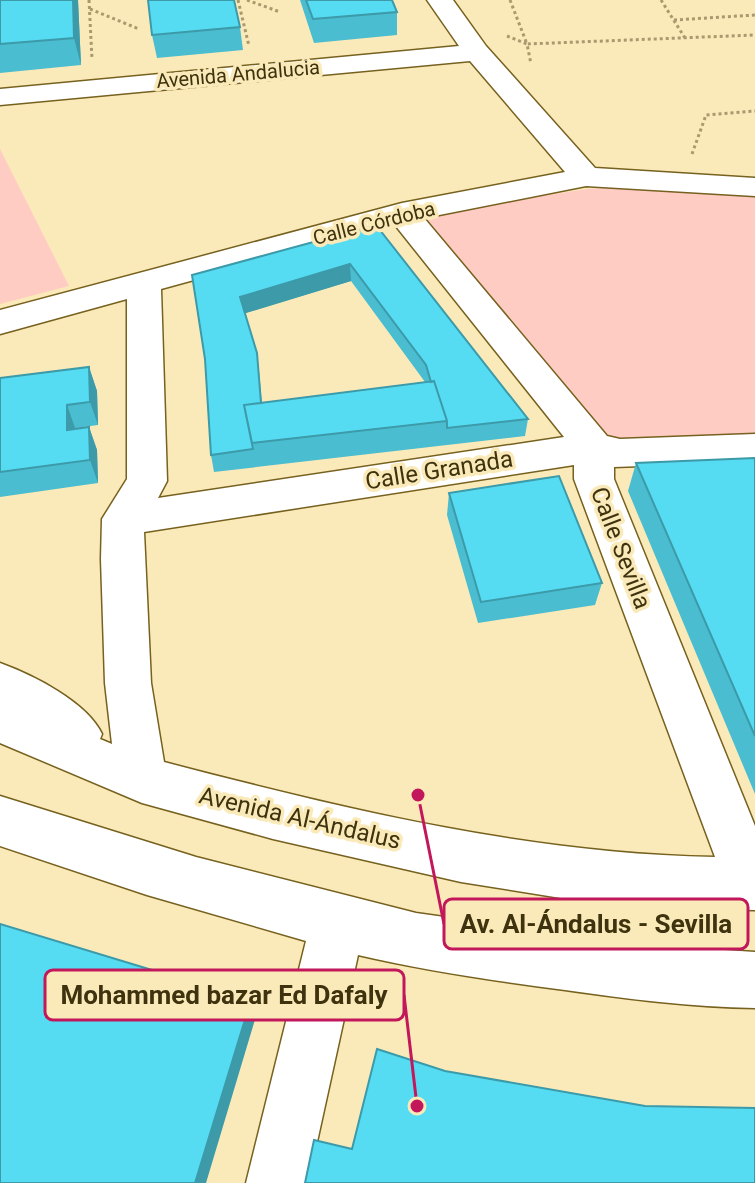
<svg xmlns="http://www.w3.org/2000/svg" width="755" height="1183" font-family="Roboto,sans-serif">
<style>
.green{fill:#ffccc3}
.lines{fill:none;stroke-linecap:round;stroke-linejoin:round}
.minor-casing{stroke:#76611f;stroke-width:3}
.path{stroke:#a89a6e;stroke-width:3;stroke-dasharray:3 3;stroke-linecap:butt}
.minor{fill:#fff;fill-rule:evenodd}
.wall{fill:#4abdd0;fill-rule:evenodd}
.shaded-wall{fill:#3c9aa9}
.building{fill:#56dcf2;stroke:#3c9aa9;stroke-width:2}
.labels{text-anchor:middle;stroke-width:7;stroke-linejoin:round;paint-order:stroke}
.far-street-label{font-size:20px;fill:#3e330e;stroke:#fbeab9}
.street-label{font-size:24px;fill:#3e330e;stroke:#fbeab9}
.leader{fill:none;stroke:#c2185b;stroke-width:3}
.callout-dot{fill:#c2185b;stroke:#fbeab9;stroke-width:3}
.callout{fill:#fbeab9;stroke:#c2185b;stroke-width:3}
.callout-label{font-size:26px;text-anchor:middle;font-weight:bold;fill:#3e330e}
</style>
<rect width="100%" height="100%" fill="#fbeab9"/>
<path class="green" d="M0,149l69,137 -69,18z
M652,186l103,9v246l-142,6 -189,-225 10,-10 153,-23z"/>
<g class="lines">
<g class="minor-casing">
<path id="minor" d="M427,0h26l33,46 109,122 160,10v18l-169,-10 -162,32 183,218 13,3 135,-5v28l-141,5v12l141,347v84l-65,-1 -129,-11 -100,-16 -188,-43 -131,-36 -142,-60v-80c33,12 87,39 102,71l-2,5 12,5 -7,-61 -4,-124 1,-40 25,-40v-180l-127,35v-24l402,-107 163,-31 -95,-111 -470,44v-16l459,-43zM395,225l169,212 -406,61 9,-17 -6,-192zM574,465v14l141,378c-186,-3 -371,-48 -551,-95l-13,-79 -7,-151z
M0,796l196,61 220,56 218,31 121,8v56c-64,-1 -127,-9 -190,-18 -70,-9 -138,-19 -207,-35l-50,228h-62l60,-242 -159,-46 -147,-49z"/>
</g>
<path class="path" d="M89,0l3,59
M238,0l11,46
M247,0l33,12
M510,0l17,44 228,-9
M661,0l24,38
M90,9l49,20
M674,20l81,-5
M507,36l20,8 4,20
M692,154l14,-39 49,-4"/>
<use href="#minor" class="minor"/>
</g>
<path class="wall" d="M0,0h78l3,65 -81,8z
M300,0h92l5,12v23l-83,8z
M240,27l3,23 -86,8 -5,-23z
M376,225l152,194 -3,17 -311,36 -3,-17 -6,-96 -13,-84zM351,281l74,101 -163,21 -3,-32 -14,-58z
M89,367l8,24 1,34 -23,3 14,-1 8,23 1,33 -98,14v-119z
M755,458v336l-127,-303 8,-28z
M449,493l153,90 -7,22 -117,18 -31,-108z"/>
<path class="shaded-wall" d="M73,0h5l3,65 -7,-27z
M350,264l1,17 -108,33 -3,-17z
M89,367l8,24 1,34 -8,-23z
M67,405l8,23 -8,2z
M89,427l8,23 1,33 -8,-23z
M251,1000l6,13 -51,170h-11z"/>
<path class="building" d="M0,0h73l1,38 -74,6z
M148,0h86l6,27 -88,8z
M306,0h86l5,12 -84,7z
M376,225l152,194 -81,9v-7l-13,-40 -3,1 -5,-17 -76,-101 -110,33 17,56 4,50 -17,2 9,44 -42,6 -6,-96 -13,-84z
M89,367l1,35 -23,3v25l22,-3 1,33 -90,12v-94z
M434,381l13,40 -195,22 -8,-38z
M755,458v278l-119,-273z
M559,476l43,107 -121,19 -32,-109z
M0,924l251,76 -56,183h-195z
M377,1049l68,22 200,35 110,2v75h-450l9,-43 38,9z"/>
<g class="labels">
<g class="far-street-label">
<text transform="translate(238 74) rotate(-5)" y="7">Avenida Andalucia</text>
<text transform="translate(374 223) rotate(-14)" y="7">Calle Córdoba</text>
</g>
<g class="street-label">
<text transform="translate(439 470) rotate(-9)" y="8">Calle Granada</text>
<text transform="translate(621 548) rotate(69)" y="8">Calle Sevilla</text>
<text transform="translate(300 818) rotate(13)" y="8">Avenida Al-Ándalus</text>
</g>
</g>
<path class="leader" d="M418 795L444 924M417 1106L404 995"/>
<g class="callout-dot">
<circle cx="418" cy="795" r="8"/>
<circle cx="417" cy="1106" r="8"/>
</g>
<g class="callout">
<rect x="444" y="899" width="304" height="50" rx="8"/>
<rect x="45" y="970" width="359" height="50" rx="8"/>
</g>
<g class="callout-label">
<text x="596" y="933">Av. Al-Ándalus - Sevilla</text>
<text x="224" y="1004">Mohammed bazar Ed Dafaly</text>
</g>
</svg>
